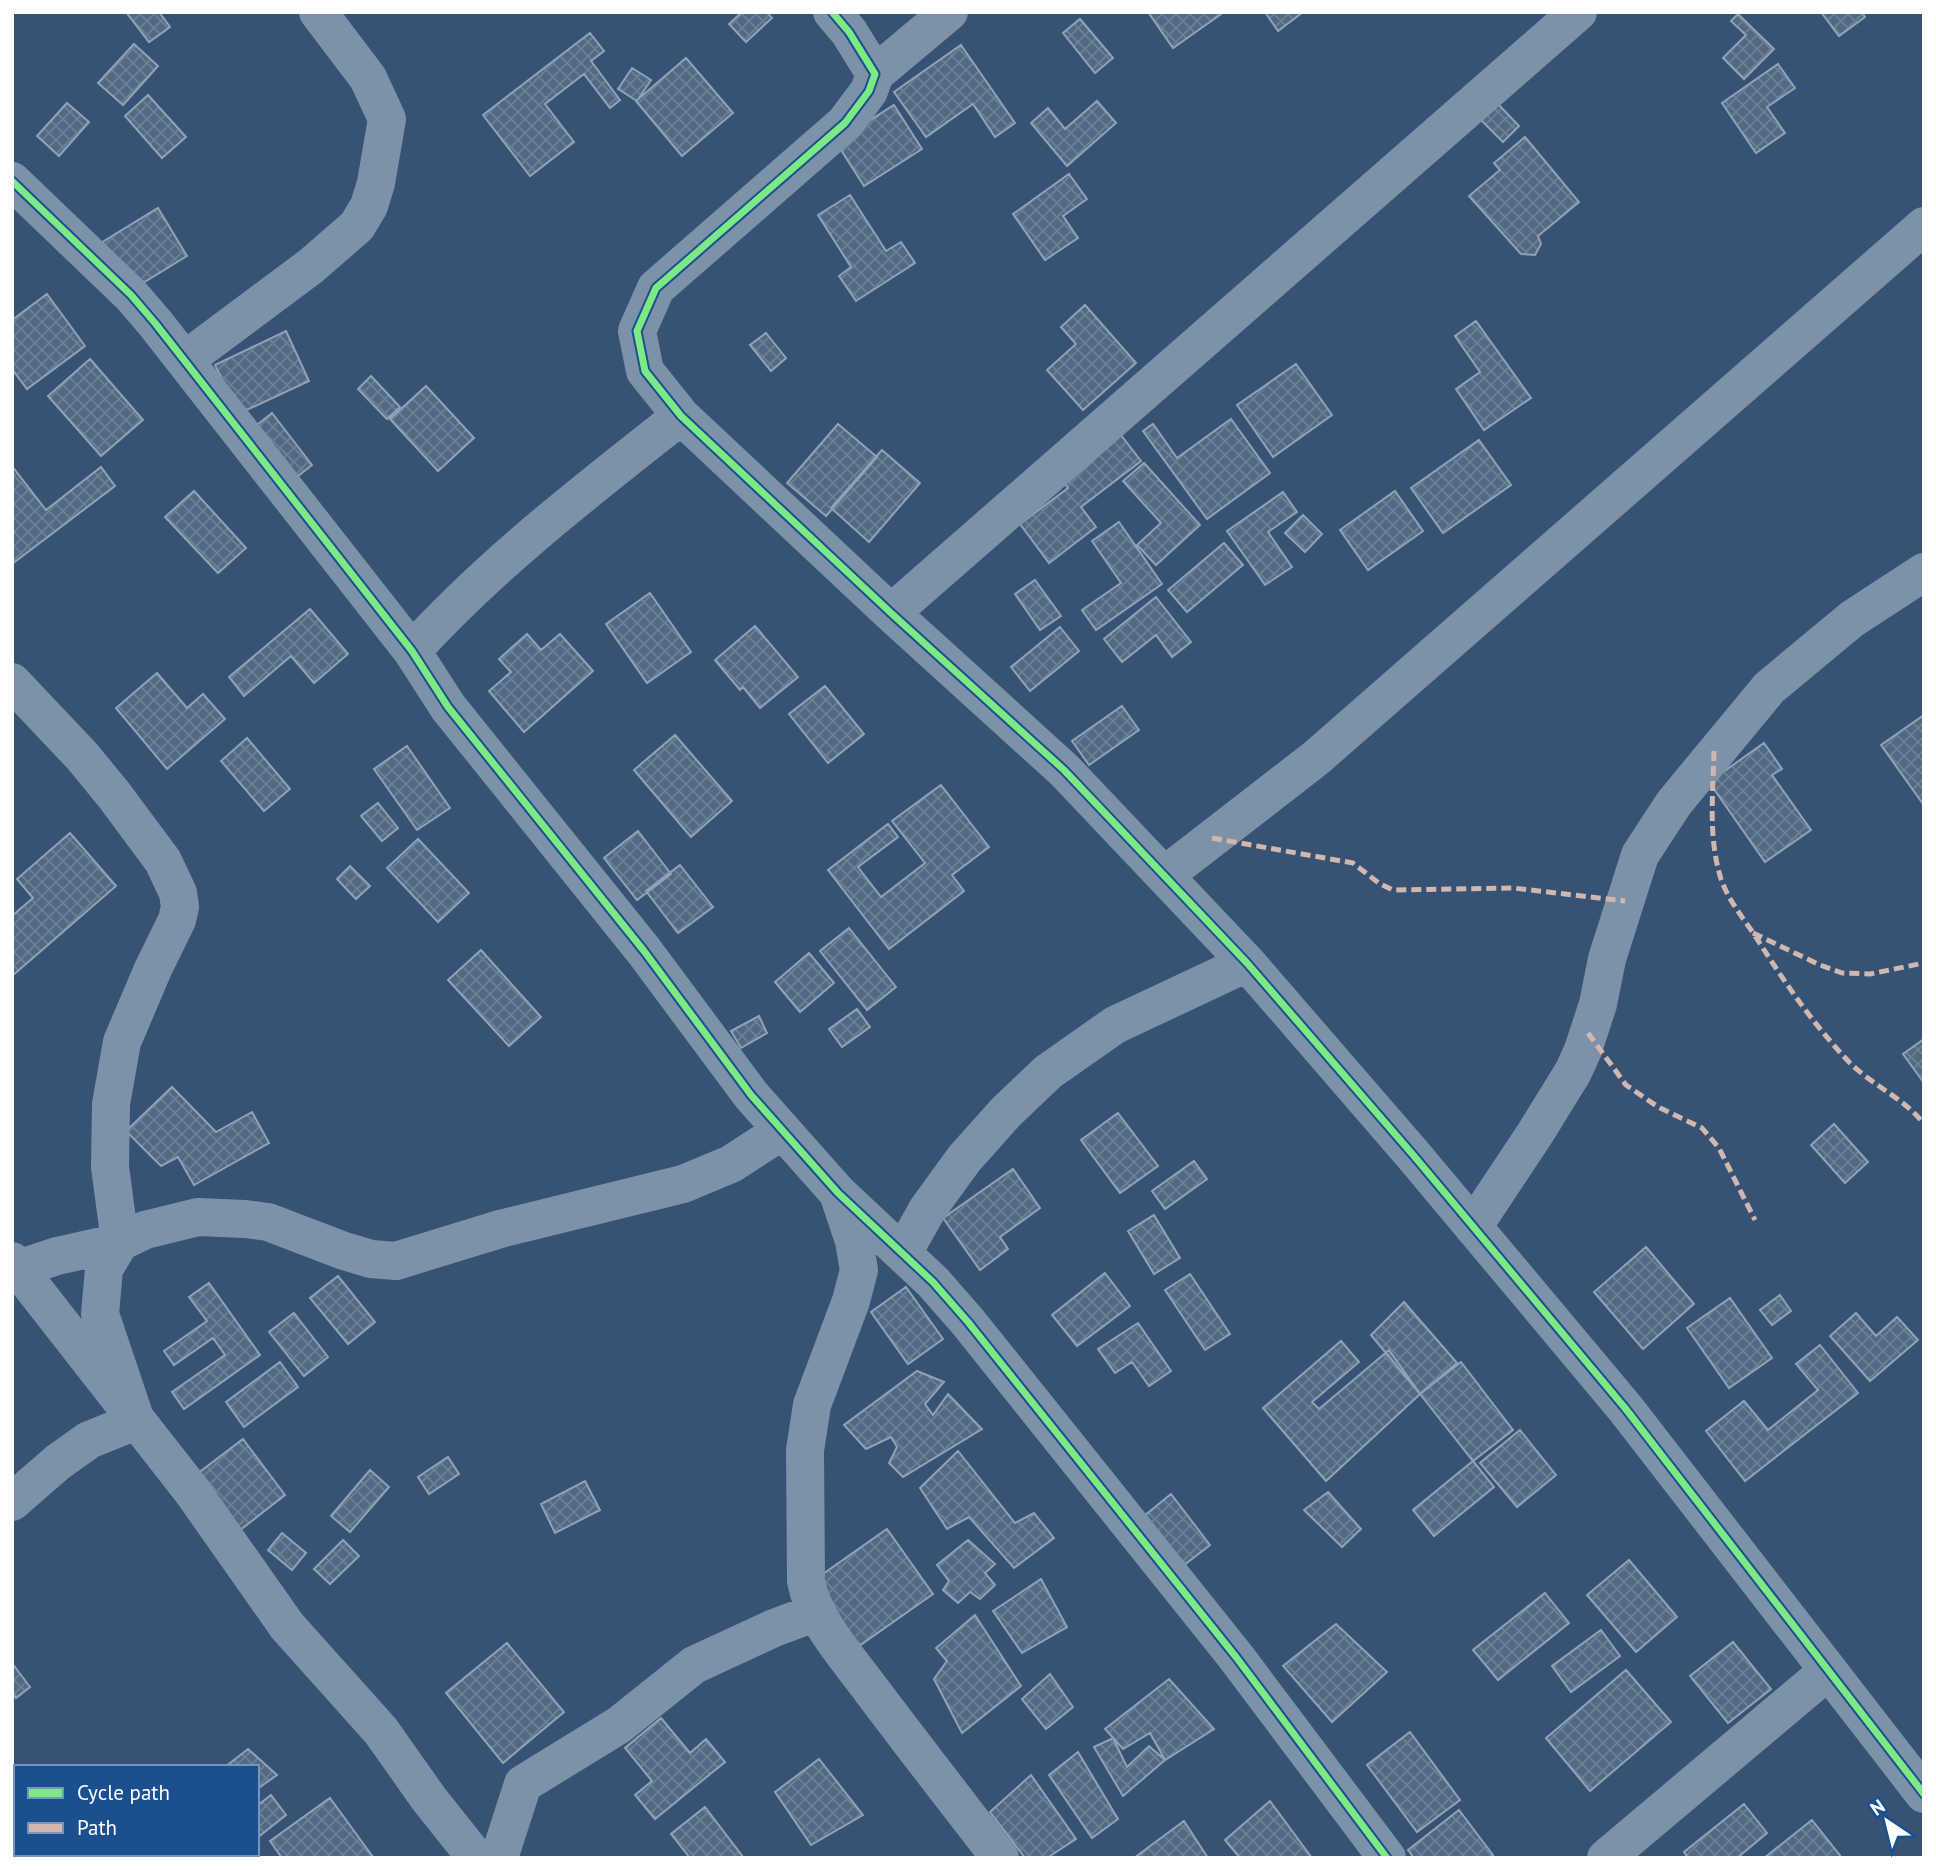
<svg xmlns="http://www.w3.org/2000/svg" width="1936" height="1870" font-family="'PT Sans',sans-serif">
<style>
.building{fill:url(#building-cross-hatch);stroke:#92a2b6;stroke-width:2}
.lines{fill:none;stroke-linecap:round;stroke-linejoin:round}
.minor{stroke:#7d92a8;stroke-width:38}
.quiet{stroke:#d1b7ad;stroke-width:5;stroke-dasharray:10 5;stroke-linecap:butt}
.cycleway-casing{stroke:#1b4f8f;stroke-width:11}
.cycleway{stroke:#7ce984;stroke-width:7}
</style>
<defs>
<pattern id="building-cross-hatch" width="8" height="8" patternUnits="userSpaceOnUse" patternTransform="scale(1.75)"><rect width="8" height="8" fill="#526984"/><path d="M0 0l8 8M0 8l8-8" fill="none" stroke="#6c8096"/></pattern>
</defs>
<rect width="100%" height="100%" fill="#365274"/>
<path class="building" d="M126,12h33l11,15 -21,15z
M742,12h25l5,6 -26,24 -17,-18z
M1148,12h76l-51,36z
M1265,12h38l-25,19z
M1821,12h41l3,5 -26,19z
M1738,14l36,35 -30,30 -21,-21 23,-23 -15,-14z
M1080,19l33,39 -18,15 -32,-40z
M590,33l14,18 -13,10 29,39 -10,8 -26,-34 -39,30 29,38 -44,34 -47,-61z
M134,44l24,22 -35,39 -25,-22z
M961,45l54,78 -20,14 -22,-33 -47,33 -32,-45z
M686,58l47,55 -51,43 -46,-55z
M1778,64l17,24 -28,19 18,26 -29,20 -34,-50z
M632,68l19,12 -14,21 -19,-12z
M148,95l38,42 -24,21 -37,-42z
M1097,101l19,22 -49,43 -36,-43 17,-15 17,21z
M67,103l22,19 -30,34 -22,-20z
M1498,104l21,22 -16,16 -22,-22z
M894,105l28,44 -58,37 -28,-44z
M1525,137l54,65 -41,34 3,8 -6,11 -14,-1 -52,-58 31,-26 -6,-7z
M1069,174l18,25 -24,17 15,22 -33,22 -32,-46z
M850,195l36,56 15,-9 14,21 -59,38 -17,-25 12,-9 -33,-52z
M158,208l29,48 -59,36 -29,-48z
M47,294l38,52 -58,43 -15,-20v-49z
M1085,305l51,58 -53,47 -36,-40 29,-26 -15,-17z
M1476,321l55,77 -47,32 -28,-41 24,-17 -25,-36z
M286,331l23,50 -71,33 -23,-49z
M766,333l20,25 -15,13 -21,-26z
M90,359l53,61 -42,36 -53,-60z
M1296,364l36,51 -59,42 -36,-52z
M371,376l29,31 -13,12 -29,-30z
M426,386l48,52 -36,33 -48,-52z
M272,413l40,52 -23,18 -41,-51z
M1231,419l39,54 -63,46 -64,-88 10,-7 24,34z
M1110,421l31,40 -60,46 15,20 -47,36 -29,-39 48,-36 -17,-22z
M838,424l39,33 -51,59 -39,-33z
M1479,440l32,45 -68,48 -32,-45z
M882,450l38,33 -51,59 -38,-34z
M1144,463l56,62 -44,40 -19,-20 24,-22 -38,-42z
M12,466l34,44 55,-43 14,19 -103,78v-31l2,-1 -2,-3z
M194,491l52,57 -28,25 -53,-56z
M1395,491l28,40 -55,39 -28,-40z
M1283,492l14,20 -29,20 24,35 -27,18 -38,-54z
M1303,515l19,19 -17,18 -20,-19z
M1119,522l43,62 -66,46 -14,-20 39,-27 -29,-42z
M1224,543l19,22 -56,47 -19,-22z
M1035,580l26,36 -21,14 -25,-36z
M650,593l41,59 -44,31 -41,-59z
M1156,597l35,45 -19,15 -16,-22 -34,27 -18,-23z
M310,609l38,45 -34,29 -23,-27 -47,40 -15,-19z
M755,626l43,51 -38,31 -17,-21 -3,3 -25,-30z
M1060,627l19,24 -49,40 -19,-24z
M527,634l14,16 19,-16 33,37 -69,61 -35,-41 22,-19 -12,-13z
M157,673l30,35 16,-14 22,25 -58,50 -51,-61z
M825,686l39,48 -36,29 -39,-49z
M1122,706l17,24 -50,35 -17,-24z
M1924,715v88l-1,1 -42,-59z
M675,735l57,66 -41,36 -57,-67z
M247,738l43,51 -26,22 -43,-50z
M1764,743l18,26 -10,6 39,55 -46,32 -56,-80z
M407,746l43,62 -33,22 -43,-61z
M941,785l48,62 -37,28 12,16 -75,58 -61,-79 60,-46 10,13 -40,30 23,30 44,-34 -33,-42z
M378,803l20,25 -16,13 -21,-25z
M638,831l33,43 -34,26 -33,-42z
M70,833l46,53 -104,90v-60l21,-18 -16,-19z
M418,839l51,54 -31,29 -51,-54z
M680,865l33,42 -35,26 -32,-42z
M350,866l20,20 -14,13 -19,-20z
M849,928l47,59 -29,23 -47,-59z
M481,950l60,67 -32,29 -61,-66z
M809,953l25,30 -34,29 -25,-30z
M857,1009l13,18 -28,20 -13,-18z
M759,1016l8,17 -26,15 -10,-17z
M1924,1039v44l-21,-29z
M172,1087l44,45 36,-20 17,31 -75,42 -16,-28 -17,9 -35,-35z
M1118,1113l40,53 -38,27 -39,-53z
M1834,1124l34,38 -23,21 -34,-38z
M1194,1161l13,18 -42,30 -13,-18z
M1013,1169l27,39 -40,29 8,12 -28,21 -37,-52z
M1154,1215l26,43 -26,16 -26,-43z
M1646,1247l48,57 -51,45 -49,-57z
M1105,1273l25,33 -53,40 -25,-31z
M1190,1274l40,60 -25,16 -40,-60z
M338,1276l37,46 -27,22 -38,-46z
M209,1283l51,72 -76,54 -12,-17 53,-37 -12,-17 -39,27 -10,-14 43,-30 -18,-24z
M906,1287l37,52 -35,25 -37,-52z
M1780,1295l11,16 -19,14 -12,-15z
M1730,1298l42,60 -43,30 -42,-60z
M1404,1302l53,61 -37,31 -49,-59z
M294,1313l34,44 -24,19 -35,-44z
M1856,1313l20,23 21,-19 21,23 -48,41 -40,-45z
M1138,1323l33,48 -22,15 -17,-24 -17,11 -17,-24z
M1341,1341l18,21 -47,40 7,7 70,-59 31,44 -94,87 -63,-73z
M1820,1345l38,48 -113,88 -39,-50 38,-30 24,29 50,-40 -22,-26z
M280,1362l18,25 -54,40 -18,-25z
M1461,1362l52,68 -40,31 -53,-67z
M917,1371l27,11 -19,22 8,11 15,-21 34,35 -79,48 -14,-14 8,-16 -6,-10 -25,12 -22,-24z
M1520,1430l36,45 -39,32 -37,-44z
M243,1439l42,56 -46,36 -42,-57z
M958,1451l57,72 19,-10 20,25 -40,30 -45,-51 -22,12 -27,-41z
M448,1457l11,17 -30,20 -11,-17z
M1473,1461l21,26 -60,49 -21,-26z
M370,1470l19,17 -39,45 -19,-16z
M585,1481l15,29 -45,23 -14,-29z
M1328,1492l33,37 -19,18 -38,-37z
M1171,1494l39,51 -39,30 -39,-49z
M887,1529l46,65 -74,52 -46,-65z
M282,1533l24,20 -14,17 -24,-20z
M343,1540l16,16 -29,28 -16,-15z
M968,1540l27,24 -10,9 10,12 -15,14 -10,-7 -12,11 -15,-13 6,-9 -12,-16z
M1629,1560l48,57 -41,35 -49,-57z
M1041,1579l26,48 -45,26 -29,-42z
M1545,1593l24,30 -71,57 -25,-30z
M975,1615l46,71 -59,47 -28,-54 13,-18 -11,-13z
M1336,1624l51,48 -55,50 -49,-56z
M1601,1630l19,26 -49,36 -19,-26z
M1733,1642l38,47 -43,34 -38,-47z
M507,1643l57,69 -61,51 -57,-70z
M12,1663l18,24 -14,11 -4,-5z
M1626,1670l45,52 -81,69 -44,-53z
M1050,1674l23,33 -27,22 -24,-30z
M1169,1679l45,50 -49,31 -15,-27 -27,16 -18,-20z
M661,1718l29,35 16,-14 19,23 -70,57 -20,-24 17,-14 -27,-33z
M1410,1732l50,68 -43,32 -50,-67z
M1113,1738l14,29 22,-21 16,14 -42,36 -29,-49z
M248,1749l29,26 -20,14v-22h-32z
M1078,1752l40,67 -26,19 -43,-63z
M819,1759l44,56 -52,30 -36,-53z
M1031,1775l45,64 -29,19h-22l-35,-46z
M271,1795l15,20 -29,23v-32z
M330,1798l43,59 -91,1 -12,-17z
M1270,1801l42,57h-72l-15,-18z
M1744,1804l23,29 -30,25h-49l-4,-6z
M705,1807l38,50 -2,1h-51l-19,-24z
M1459,1810l34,45 -4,3h-75l-6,-8z
M1812,1820l30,38h-78z
M1184,1821l24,37h-74z
M142,1854h33l3,4h-40z"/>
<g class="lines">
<path class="minor" d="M832,12l17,20 26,42 -6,17 -24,32 -189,165 -19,43 8,40 36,45 210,197 173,157 183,193 167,193 211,252 299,386
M875,74l74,-62
M12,181l119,114 24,28 257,328 36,56 196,244 107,144 87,98 95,89 35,40 268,335 151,201
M185,360l126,-94 46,-40 12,-20 7,-23 11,-64 -19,-41 -50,-66
M891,613l687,-601
M412,651c80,-88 175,-161 269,-235
M12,682l70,74 32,39 49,66 15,32 2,14 -3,13 -24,49 -31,73 -11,62 -1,63 10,75 -16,27 -4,45 36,107 -47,19 -31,22 -46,40
M1165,875l151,-117 608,-532
M839,1196l15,45 5,29 -8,31 -39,104 -7,45 1,131c7,40 42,77 66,110 42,56 85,111 128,167
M1473,1227l63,-95 37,-60 10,-22 15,-46 9,-45 33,-104 34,-52 95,-115 83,-69 72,-47
M903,1253l24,-43 37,-51 42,-47 42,-40 67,-47 132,-62
M12,1261l180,230 95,135 94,105 48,68 47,59
M12,1271l45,-15 63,-14 25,-12 53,-13 47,2 23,3 76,29 27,8 25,2 104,-32 183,-45 48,-20 51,-33
M499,1858l24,-74 96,-59 75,-60 80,-37 43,-16
M1606,1858l222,-187"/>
<path class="quiet" d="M1714,751c-1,43 -6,87 7,128 7,20 21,38 33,55 29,46 58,89 96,129 22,22 55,36 74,61
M1212,838l141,25 27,21 13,6 120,-2 112,13
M1753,933l67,32 22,8 28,1 54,-11
M1588,1033l38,52 32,22 44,21 17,20 36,72"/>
<g class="cycleway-casing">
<path id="cycleway" d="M832,12l17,20 26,42 -6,17 -24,32 -189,165 -19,43 8,40 36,45 210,197 173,157 183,193 167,193 211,252 299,386
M12,181l119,114 24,28 257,328 36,56 196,244 107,144 87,98 95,89 35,40 268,335 151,201"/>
</g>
<use href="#cycleway" class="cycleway"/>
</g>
<rect width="1936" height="1870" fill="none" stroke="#ffffff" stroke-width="28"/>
<rect x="14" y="1765" width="245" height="91" fill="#1b4f8f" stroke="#7695bc" stroke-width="2"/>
<rect x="28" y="1788" width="35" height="10" fill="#7ce984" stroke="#7695bc" stroke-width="2"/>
<text x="77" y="1800" font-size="21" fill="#ffffff">Cycle path</text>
<rect x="28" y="1823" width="35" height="10" fill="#d1b7ad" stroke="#7695bc" stroke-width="2"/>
<text x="77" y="1835" font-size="21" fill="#ffffff">Path</text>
<g transform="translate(1887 1821) rotate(325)" stroke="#1b4f8f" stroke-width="5" paint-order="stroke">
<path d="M0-5L12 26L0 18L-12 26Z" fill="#ffffff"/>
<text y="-10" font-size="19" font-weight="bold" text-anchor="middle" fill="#ffffff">N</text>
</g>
</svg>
